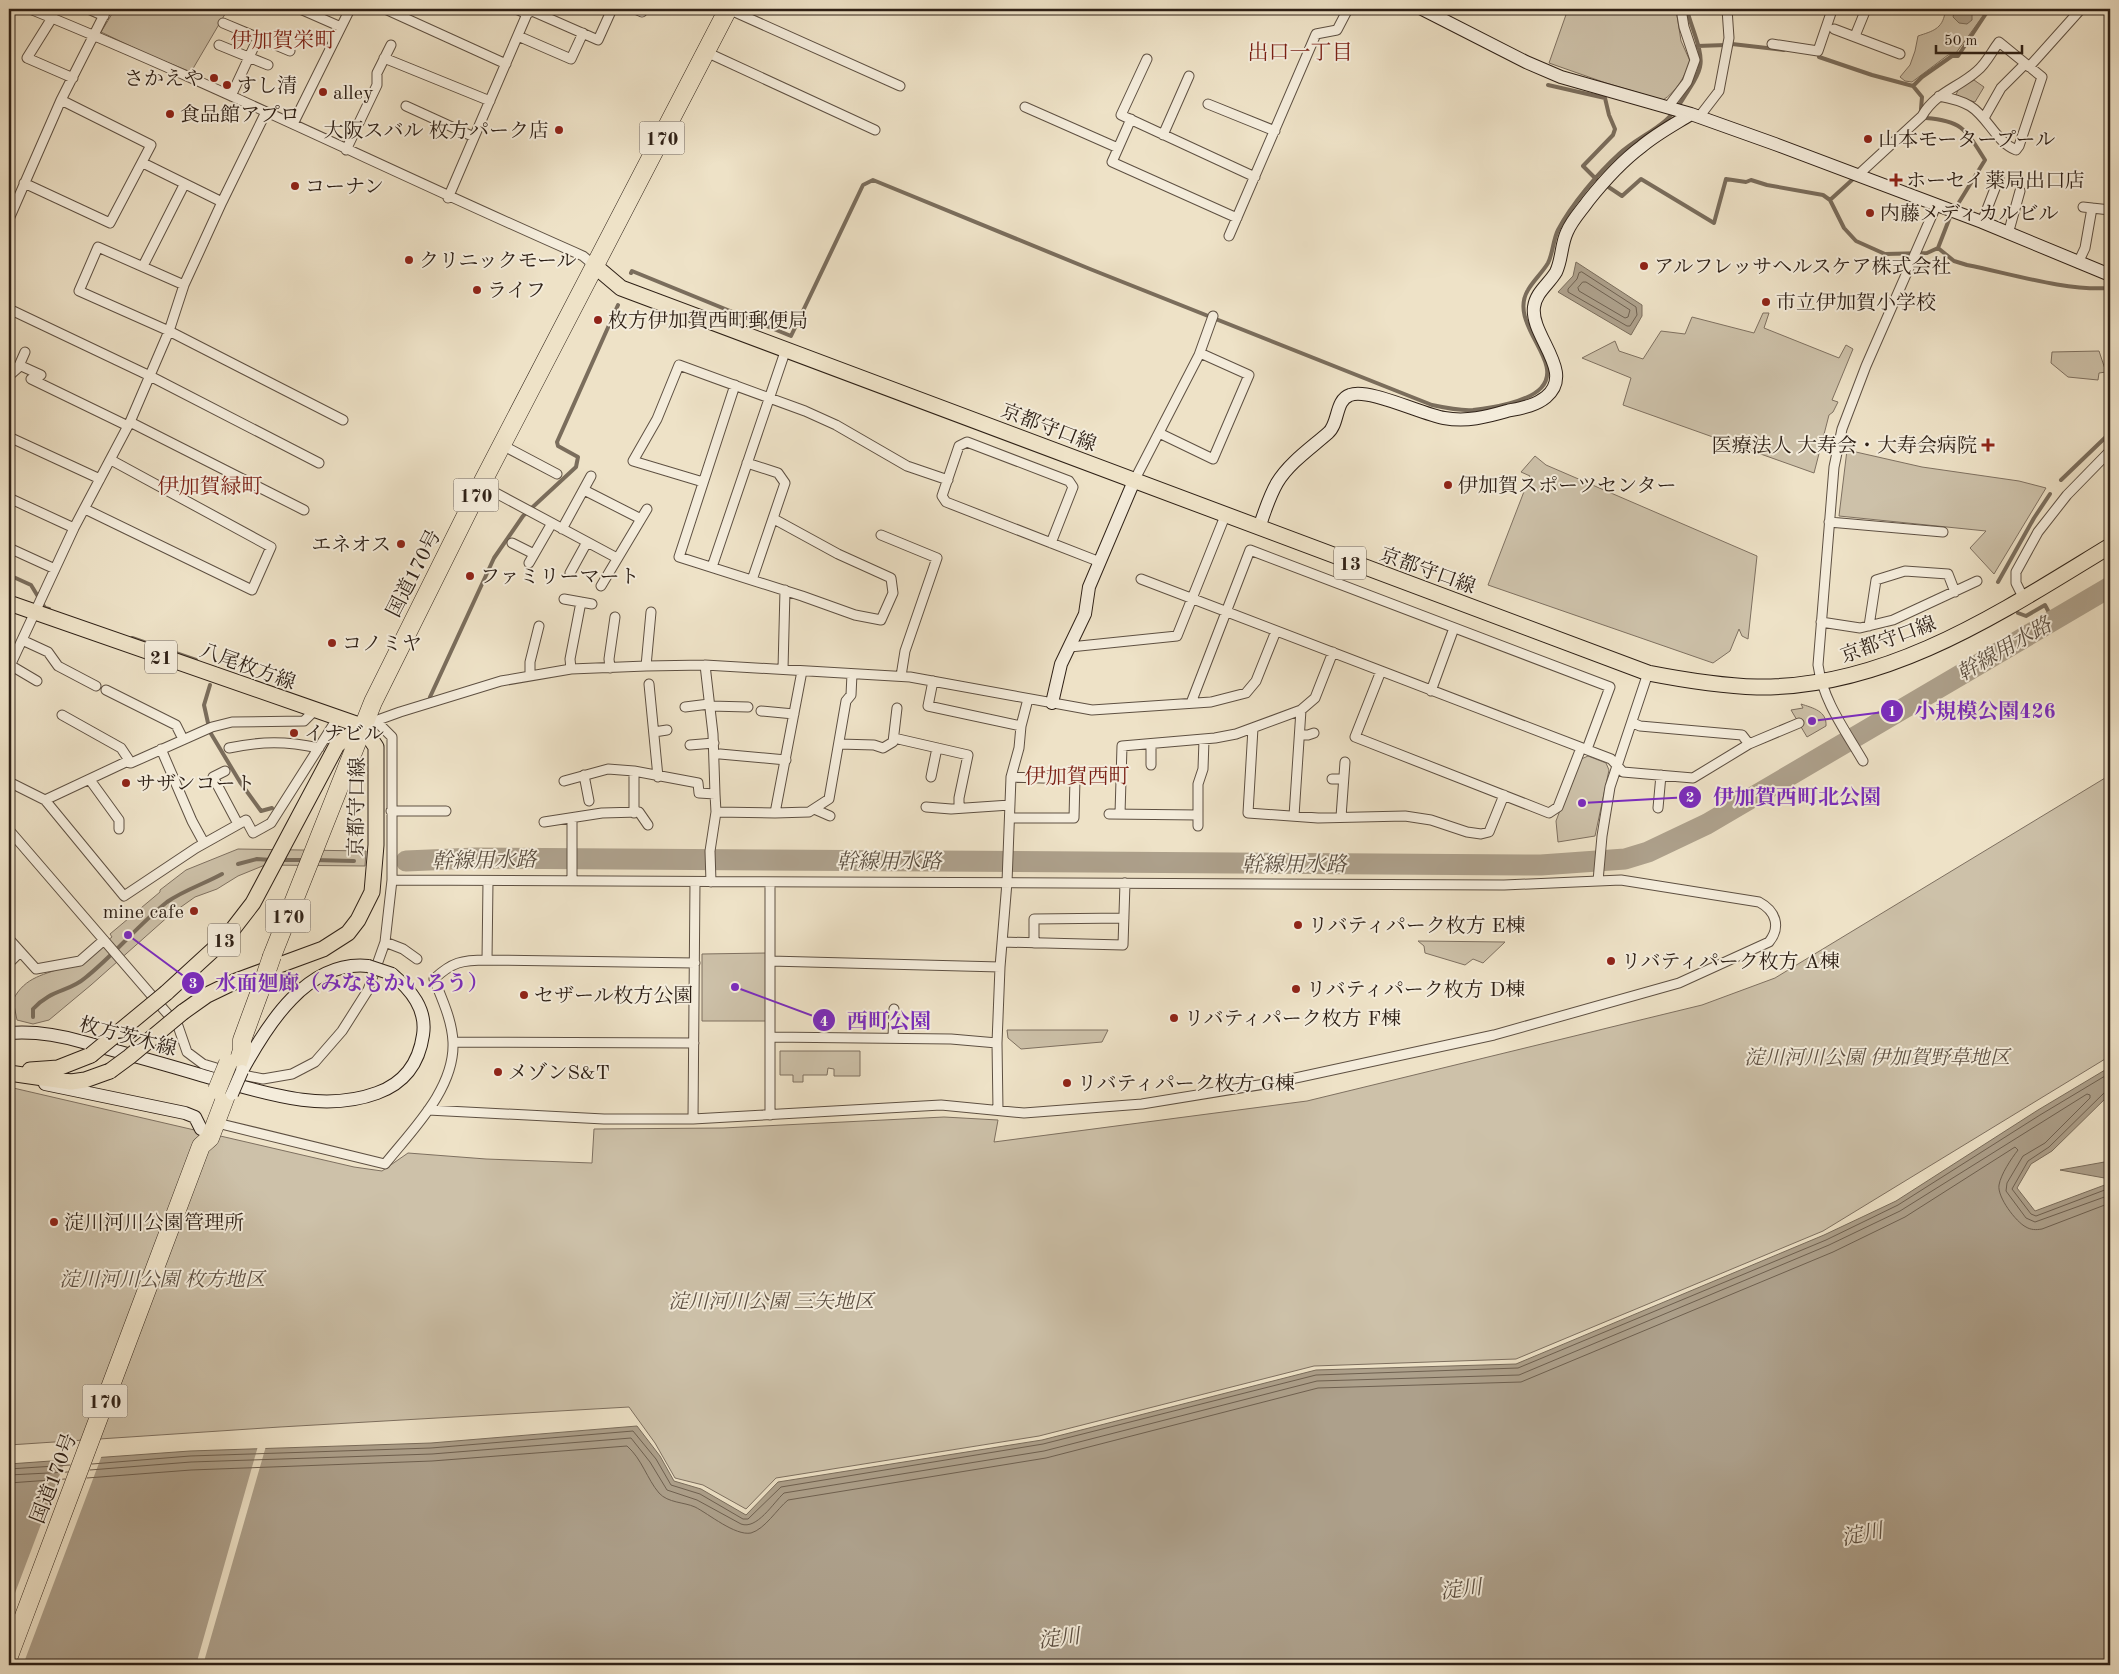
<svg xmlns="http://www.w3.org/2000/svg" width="2119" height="1674" font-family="'Old Standard TT','Noto Serif JP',serif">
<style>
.green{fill:#cdc1a9;stroke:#7e7060}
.water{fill:#ada08b;stroke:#7a6d5c}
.pier{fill:#eee2c7}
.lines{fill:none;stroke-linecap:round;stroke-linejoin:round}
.shore{stroke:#6e6050;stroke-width:1}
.stream{stroke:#7a6d5c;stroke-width:4}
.river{stroke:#ada08b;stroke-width:21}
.street-casing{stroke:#5e5042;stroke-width:11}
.secondary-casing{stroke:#2e2016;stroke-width:14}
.primary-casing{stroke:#2e2016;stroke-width:17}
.highway-casing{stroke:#2e2016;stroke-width:19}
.street{stroke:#f4ecdb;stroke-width:9}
.secondary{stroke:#f4ecdb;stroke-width:12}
.primary{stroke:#eee2c7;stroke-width:15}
.highway{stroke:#eee2c7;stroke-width:18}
.secondary-bridge-casing{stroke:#2e2016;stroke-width:14;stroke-linecap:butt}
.primary-bridge-casing{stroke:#2e2016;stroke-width:17;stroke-linecap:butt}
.highway-bridge-casing{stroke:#2e2016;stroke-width:19;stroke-linecap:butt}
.secondary-bridge{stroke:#f4ecdb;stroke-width:12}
.primary-bridge{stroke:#eee2c7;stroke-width:15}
.highway-bridge{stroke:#eee2c7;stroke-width:18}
.poi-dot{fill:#8f2418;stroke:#f4ecdb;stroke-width:2}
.labels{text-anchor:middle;stroke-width:4;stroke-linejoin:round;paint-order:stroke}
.shield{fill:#f4ecdb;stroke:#695d51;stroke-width:1}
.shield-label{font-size:19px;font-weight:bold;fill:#2e2016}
.poi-label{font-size:20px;fill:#2e2016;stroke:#f4ecdb;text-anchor:start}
.street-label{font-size:20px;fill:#2e2016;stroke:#f4ecdb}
.park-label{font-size:20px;font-style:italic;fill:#5e5042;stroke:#f4ecdb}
.neighbourhood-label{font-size:21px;fill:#7a1f14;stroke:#f4ecdb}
.water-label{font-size:21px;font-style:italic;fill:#5a4d3f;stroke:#f4ecdb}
.leader{fill:none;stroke:#7b2cbf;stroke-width:2}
.callout-dot{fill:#7b2cbf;stroke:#f4ecdb;stroke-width:2}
.mark-label{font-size:15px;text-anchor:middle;font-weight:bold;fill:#fff}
.callout-label{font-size:21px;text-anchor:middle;font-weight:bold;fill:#7b2cbf;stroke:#f4ecdb;stroke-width:4;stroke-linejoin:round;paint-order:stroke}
</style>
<rect width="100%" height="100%" fill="#eee2c7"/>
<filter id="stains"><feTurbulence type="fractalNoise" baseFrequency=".004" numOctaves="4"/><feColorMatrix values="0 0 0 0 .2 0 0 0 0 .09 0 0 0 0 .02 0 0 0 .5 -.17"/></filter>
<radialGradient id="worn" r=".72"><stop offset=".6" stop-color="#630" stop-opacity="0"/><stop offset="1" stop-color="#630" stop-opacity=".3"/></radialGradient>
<path class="green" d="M115,9h113l-37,63 -42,-17 -48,-23z
M1568,9h108l5,32 9,20c-4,14 -14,31 -27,39l-57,-17 -57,-20z
M1941,9h47l-32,44 -8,2 -36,27 -7,-1 -5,-4 10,-12 5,-14 3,-15c15,-5 24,-7 27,-23z
M1974,80l10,7 -9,15 -20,-5 4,-9z
M1763,313h6l-5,15 75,30 7,-13 7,4 -21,51 6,2 -5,10 -4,3 -15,58 -191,-68 8,-27 -49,-20 33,-17 4,10 24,8 18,-28 24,3 7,-17 62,16z
M2099,351l7,21 -7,1 -1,7 -30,-3 -17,-14 1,-11z
M1847,450l75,17 97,14 27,7 -52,86 -24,-26 16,-17 -147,-15z
M1535,456l11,9 211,91 -9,83 -6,-3 -3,-7 -9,22 -17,12 -225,-78 42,-109 -9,-4z
M1801,704c12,4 26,7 25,22l-19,11 -16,-27 12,-2z
M1588,756l18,7 3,7 -14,66 -37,6 -2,-21 23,-61z
M2110,775v281l-287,175 -307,128 -202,7 -275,70 -263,42 -30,31 -43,-24 -28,-7 -20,-35 -26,-36 -349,20 -271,18v-358l345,80 28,4 26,-18 78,6 106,4 2,-34 129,-1 221,-11 54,3 -4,22 313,-41 395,-96 73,-27z
M238,849l128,2 -1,15 -100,-1 -27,11 -21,13 -22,8 -24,17 -80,71 -42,35 -16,4 -16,-4 -4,-20c12,-24 32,-25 54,-34 15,-7 32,-18 45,-29l-2,-3 50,-42v-2l26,-20z
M1418,941l87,1 -22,21 -10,-4 -8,6 -40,-12 -1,-7z
M767,953l1,68h-66v-67z
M1007,1030h101l-6,12 -81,7 -13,-11z
M780,1051h80v25h-26v-7l-6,-1 -1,7h-24v7h-10v-7h-13z"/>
<path class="water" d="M1955,9h15l2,5v6l-5,4 -8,-1 -6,-6z
M1576,262l66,43v11l-11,19 -73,-43 15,-16z
M2110,1067v27l-58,57 -21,13 -14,24 18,23 75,-28v482h-2101v-201l181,-13 241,-8 206,-17 23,30 14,25 27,8 45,26 32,-33 264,-42 274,-70 200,-6 308,-129 72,-34 142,-91z
M2110,1161v18l-50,-9z"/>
<path class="pier" d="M258,1446h8l-63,219h-7z
M102,1455l-79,210h-14v-56l57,-151z"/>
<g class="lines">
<path class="shore" d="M1582,272l54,35 1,8 -7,11h-3l-59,-34v-3l9,-10 2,-6z
M1583,282h3l44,28 -2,7 -3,1 -46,-27 -1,-3z
M2110,1091l-5,1 -56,55 -21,14 -16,28 19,25 5,2 74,-28
M92,1464l98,-8 241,-8 202,-17 23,28 15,26 29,9 43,25h5l33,-32 262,-43 273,-69 202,-7 308,-128 72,-35 142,-90 70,-42
M9,1469l61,-4
M90,1470l101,-8 241,-8 199,-16 19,24 17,28 30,10 44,24c16,6 32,-21 43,-31l260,-42 273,-70 202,-6 310,-130 71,-34 187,-117 3,1v3l-45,45 -22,13 -16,27 -1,8 20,27 9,4 75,-27
M9,1475l59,-3
M87,1478l104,-8 241,-9 195,-15c15,13 20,33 32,47 9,10 25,9 36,14 14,7 40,29 56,26 14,-4 26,-24 37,-33l258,-42 272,-70 203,-6 312,-130 72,-35 110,-70 3,3c-7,9 -17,24 -19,35 -2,12 17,37 27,42 5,3 10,3 16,2l68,-26
M9,1483l56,-4"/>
<path class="stream" d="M1732,44l52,6
M1697,46l29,-1
M1819,57l53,18 41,11
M1548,85l57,13 4,17 6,14 -2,6 -30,31 13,13
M1921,109l1,-12 -9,-11 9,-9 30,-21h6l31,-47
M1604,184l18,12 19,-17 73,44 12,-44 20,3 5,-2 16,5 56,10 7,5 14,28 12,13 29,13 42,-1 11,-5 12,-31 35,-57c-19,-30 -22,-39 -59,-42
M1830,200l22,-20
M1938,248l16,13 13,4c45,9 98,26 143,23
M631,273l1,-2 159,65 72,-151 10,-5 217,89 342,136c14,3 28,6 41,5 19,-2 55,-8 68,-22 25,-26 -34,-64 -13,-98 5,-9 14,-17 20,-27 5,-10 5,-23 10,-33 13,-25 40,-57 61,-76 14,-13 32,-21 46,-33 10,-8 17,-20 23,-30 5,-8 10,-15 12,-24 4,-15 -10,-42 -13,-58
M2061,480l49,-47
M9,575l22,10 14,23 4,1
M1998,582l36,-64 16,-24
M2018,613l8,3 19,-11 8,15
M132,638l64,22
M210,685l-6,20 6,27 30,50 21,29 11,-3
M430,697l64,-139 29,-42 53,-49 2,-10 -20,-11 -1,-4 61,-137
M280,860h26
M315,860l39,1
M238,864l19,-5 14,1
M33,1017v-8c18,-20 36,-17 52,-31 29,-23 53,-53 82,-76 17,-12 37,-18 55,-28"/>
<path class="river" d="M406,861l69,-3 1066,7 84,-6 23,-7 59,-28 403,-237"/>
<g class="street-casing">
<path id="street" d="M30,9c187,76 368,166 553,247l12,10
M88,9l16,7
M300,9l41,18
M385,9l121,55
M516,9l11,5 5,-3 66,29 14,-31
M635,9l7,3 1,-3
M728,9l172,77
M52,18l-25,40 46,20
M223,23l67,28
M1834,29l66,25
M518,36l53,23 12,-26
M1855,36l11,-27
M1772,44l46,7 14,-41 -4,-1
M219,45l49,20
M706,52l169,78
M384,58l106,43
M1147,59l-26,56 134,62
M2029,67l52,-58
M231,96l27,-58
M1208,104l67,27
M406,106l68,31
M1025,107l93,41
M1668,107l19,-25 8,-22 -11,-33 -3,-18
M1699,117l20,-26 10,-53 -2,-29
M1984,118l17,-30 24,-24
M1131,119l-19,43 125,56
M293,124l57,-115
M1163,135l26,-59
M346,150l31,-65v-12l14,-28
M143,163l79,39
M1858,175l64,-59c14,-24 36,-28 55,-45 9,-7 15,-20 22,-29l43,35 -23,69 -3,4c-20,-8 -28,-33 -46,-44 -10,-6 -20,-8 -31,-10
M24,183l86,40 41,-78 -90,-45
M448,198l79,-184
M2083,207l27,3
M9,219l52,-119 46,-91
M1982,222l17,-44
M2008,234l12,-43
M1229,236l87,-202 21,-4 11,-21
M2078,263l7,-15 7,-40
M143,266l41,-81
M184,285l-86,-38 -19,44 90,40 174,89
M9,309l141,67 169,87
M19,365l22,10
M9,376l9,-8 7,-16
M31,379l97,47
M735,385l-56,172 123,39 53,19 26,5 12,-27 -2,-15 -53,-24 -64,-35
M130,422l174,88
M1159,433l54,26 36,-84 -49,-22
M9,437l91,42
M502,445l55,29
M747,463l31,10 7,10 -33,97
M1134,481l65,-126 14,-39
M703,482l-70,-21 24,-42 22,-54 126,46 31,14 71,41 41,14
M481,485l136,73
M584,490l57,29
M9,498l65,30
M85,509l167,81 19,-43 -160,-87
M1829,522l114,10
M562,529l29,-53
M881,535l56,23 -32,93 -4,25
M512,543l22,11
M1051,543l22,-56 -4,-6 -102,-39 -8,4 -17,50 4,6 154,60
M9,548l46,21
M529,563l23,-40
M712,567l74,-218
M570,573l17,-31
M1141,579l470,180 12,13 70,6 56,-34 50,-21
M601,586l46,-77
M564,599l28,5
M2024,599l-8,-16v-11l22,-40 29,-37 43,-44
M1821,622l39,6 33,-8 84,-39
M1869,626l7,-46 29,-9 43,3 7,18
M22,640l26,12 10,14 38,20
M1070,647l107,-11 48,-120
M10,665l27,16
M705,665l8,69 2,60
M646,666l5,-54
M9,668l65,-140 56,-106 39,-91 15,-46 38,-83 44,-90
M610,668l-1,-9 6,-42
M571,669l-1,-10 11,-57
M783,669l2,-79
M1381,671l-26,66 194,76 9,-6 23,-59
M530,675v-13l9,-36
M933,681l-5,25 93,20
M649,684l9,93
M106,690l70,35 7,14
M1431,691l23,-63
M1191,703l59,-153 360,137 -23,62
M710,706l38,1
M685,707l24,-3
M761,711l33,3
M62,715l59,33 10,15
M1633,723l7,3 102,9 7,9
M364,725l36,-13 101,-31 70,-12 75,-3 59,-1 205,12 182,33 119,-8 35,-9 10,-12 20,-50
M1253,728l-5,85 70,5 87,-2 26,4 36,12 14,2 8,-2 15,-37
M654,732l13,-2
M1300,735h8l6,-2
M894,738l74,17 -9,43v10
M839,744l35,1 9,3 10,-6 4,-34
M690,745l24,-2
M229,748c33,-7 57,-7 90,0
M161,749l31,72 12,22
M720,754l66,6
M1863,761c-18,-31 -40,-60 -45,-96l16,-198 8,-38 24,-63 70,-160
M1151,765v-21
M225,771l-12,6 25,47
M584,775l5,26
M931,777l6,-29
M1332,779h11
M90,780l29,40v9
M564,781l44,-12 26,2 64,12 1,10 16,1 1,18 59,1 27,-142
M9,782l36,18 81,-38 5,1 81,-36 20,-5 72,-1 10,-10
M45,800l79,96 72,-48 50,-28 7,13 18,-10 66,-104
M926,807l25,2 59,-4
M1658,808l3,-33
M814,809l16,7
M391,811h55
M634,813v-42
M775,813l34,-1 20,-13 17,-98 5,-6 1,-21
M1109,814l89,1
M1120,814l2,-68 93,-8 21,-4 65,-24 14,-12 18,-46
M1294,816l7,-106
M1341,817l4,-55
M572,818v63
M1010,818h64l1,-39 -64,-2
M544,822l58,-9 37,-1 9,13
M1198,826v-42l5,-15 1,-29
M9,830l169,196 9,26 16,12 30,9 30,6 29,-5 23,-12 27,-31 26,-41 17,-48 7,-62v-143l-17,-17
M392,880l1112,5 117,-5 138,22c17,9 22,25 10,40l-90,41 -185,52 -217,47 -135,22 -118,9 -83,-8 -248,14h-89l-176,-9
M1598,881l4,-45 8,-49 38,-114
M711,882l-1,-31 6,-39
M770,882v233
M9,939l27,30 44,-8 24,-21
M385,942l18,7 14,10
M1002,942l121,3 2,-62
M1034,943v-24l90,-1
M487,960l208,3
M770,961l230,6
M9,963l11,-11
M770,1037l181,2 46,4
M893,1038l1,-29
M453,1042l241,1
M998,1110l-1,-67 3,-76 7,-85 4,-105 8,-29 2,-22 7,-27
M693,1119l2,-237
M217,1123l168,41c27,-34 70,-75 68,-122 -1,-22 -11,-43 -19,-63 18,-17 28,-19 53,-19l1,-78"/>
</g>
<g class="secondary-casing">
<path id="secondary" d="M1422,9l104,53 35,15 130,37 84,30 207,78 128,53
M1259,528c5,-15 10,-31 18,-45 12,-20 34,-35 51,-50 11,-9 7,-33 22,-38 19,-7 71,19 94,23 23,4 42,-1 63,-7 14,-3 28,-5 39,-14 30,-25 -16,-61 -12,-90 2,-15 15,-23 22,-35 6,-12 5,-28 11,-40 5,-12 14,-21 21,-31 16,-20 33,-39 53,-54 15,-13 34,-23 50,-33
M1052,703l9,-39 24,-50 4,-27 45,-106
M9,1033c25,-2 50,2 74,9 41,11 81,22 121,34 56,15 116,38 173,17 28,-10 42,-30 46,-58 4,-26 -12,-45 -31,-61
M242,1071c25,-46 65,-111 126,-105
M45,1084l140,29 10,4 6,12"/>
</g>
<g class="primary-casing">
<path id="primary" d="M595,266l26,22 1027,385c36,7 72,13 109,14 131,2 246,-76 353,-141
M9,603l353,123
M166,993l60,-55 27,-35 84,-158 25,-19
M183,1012l24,-17 29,-14 87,-32 25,-16 10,-13 14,-28 4,-47v-98l-14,-21
M30,1070l28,-2 33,-13
M9,1073l62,9 14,-2 25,-9"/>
</g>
<g class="highway-casing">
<path id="highway" d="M272,956l101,-254 108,-217 247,-476
M237,1066l5,-16v-10l18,-49
M9,1656l192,-510 9,-8 17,-45"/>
</g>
<use href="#street" class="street"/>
<use href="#secondary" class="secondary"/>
<use href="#primary" class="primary"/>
<use href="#highway" class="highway"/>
<g class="secondary-bridge-casing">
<path id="secondary-bridge" d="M368,966l24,8
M232,1094l10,-23"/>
</g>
<g class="primary-bridge-casing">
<path id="primary-bridge" d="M91,1055l75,-62
M110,1071l19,-14 54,-45"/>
</g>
<g class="highway-bridge-casing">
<path id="highway-bridge" d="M260,991l12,-35
M217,1090l11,-27"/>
</g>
<use href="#secondary-bridge" class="secondary-bridge"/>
<use href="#primary-bridge" class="primary-bridge"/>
<use href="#highway-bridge" class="highway-bridge"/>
</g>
<g class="poi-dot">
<circle cx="214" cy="78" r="5"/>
<circle cx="227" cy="85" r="5"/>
<circle cx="323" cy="92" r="5"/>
<circle cx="170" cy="114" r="5"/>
<circle cx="559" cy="130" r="5"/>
<circle cx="1868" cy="139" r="5"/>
<path d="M1893.5 172.5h5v5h5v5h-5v5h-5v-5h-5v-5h5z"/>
<circle cx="295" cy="186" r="5"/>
<circle cx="1870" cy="213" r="5"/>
<circle cx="409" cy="260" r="5"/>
<circle cx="1644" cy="266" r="5"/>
<circle cx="477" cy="290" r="5"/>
<circle cx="1766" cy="302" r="5"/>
<circle cx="598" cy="320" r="5"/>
<path d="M1985.5 437.5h5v5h5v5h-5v5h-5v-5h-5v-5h5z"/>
<circle cx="1448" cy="485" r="5"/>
<circle cx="401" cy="544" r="5"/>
<circle cx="470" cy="576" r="5"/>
<circle cx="332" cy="643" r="5"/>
<circle cx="294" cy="733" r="5"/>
<circle cx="126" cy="783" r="5"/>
<circle cx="194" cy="911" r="5"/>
<circle cx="1298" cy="925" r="5"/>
<circle cx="1611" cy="961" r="5"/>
<circle cx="1296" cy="989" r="5"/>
<circle cx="524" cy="995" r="5"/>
<circle cx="1174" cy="1018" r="5"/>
<circle cx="498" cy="1072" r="5"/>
<circle cx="1067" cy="1083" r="5"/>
<circle cx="54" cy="1222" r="5"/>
</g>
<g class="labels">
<g class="shield">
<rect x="639.5" y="121.5" width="45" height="33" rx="4"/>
<rect x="453.5" y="478.5" width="45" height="33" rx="4"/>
<rect x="1334" y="546.5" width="32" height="33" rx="4"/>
<rect x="145" y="640.5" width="32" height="33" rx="4"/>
<rect x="265.5" y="899.5" width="45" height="33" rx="4"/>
<rect x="208" y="923.5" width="32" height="33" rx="4"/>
<rect x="82.5" y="1384.5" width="45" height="33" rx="4"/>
</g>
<g class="shield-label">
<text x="662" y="145">170</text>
<text x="476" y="502">170</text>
<text x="1350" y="570">13</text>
<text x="161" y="664">21</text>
<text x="288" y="923">170</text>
<text x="224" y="947">13</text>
<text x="105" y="1408">170</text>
</g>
<g class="poi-label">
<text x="204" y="85" text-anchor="end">さかえや</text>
<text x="237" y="92">すし清</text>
<text x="333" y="99">alley</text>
<text x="180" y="121">食品館アプロ</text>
<text x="549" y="137" text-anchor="end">大阪スバル 枚方パーク店</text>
<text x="1878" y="146">山本モータープール</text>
<text x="1906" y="187">ホーセイ薬局出口店</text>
<text x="305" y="193">コーナン</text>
<text x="1880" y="220">内藤メディカルビル</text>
<text x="419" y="267">クリニックモール</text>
<text x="1654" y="273">アルフレッサヘルスケア株式会社</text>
<text x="487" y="297">ライフ</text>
<text x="1776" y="309">市立伊加賀小学校</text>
<text x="608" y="327">枚方伊加賀西町郵便局</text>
<text x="1977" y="452" text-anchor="end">医療法人 大寿会・大寿会病院</text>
<text x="1458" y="492">伊加賀スポーツセンター</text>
<text x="391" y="551" text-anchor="end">エネオス</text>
<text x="480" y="583">ファミリーマート</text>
<text x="342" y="650">コノミヤ</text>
<text x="304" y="740">イナビル</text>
<text x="136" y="790">サザンコート</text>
<text x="184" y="918" text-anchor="end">mine cafe</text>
<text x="1308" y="932">リバティパーク枚方 E棟</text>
<text x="1621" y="968">リバティパーク枚方 A棟</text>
<text x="1306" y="996">リバティパーク枚方 D棟</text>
<text x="534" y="1002">セザール枚方公園</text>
<text x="1184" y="1025">リバティパーク枚方 F棟</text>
<text x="508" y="1079">メゾンS&amp;T</text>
<text x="1077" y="1090">リバティパーク枚方 G棟</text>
<text x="64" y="1229">淀川河川公園管理所</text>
</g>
<g class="street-label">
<text transform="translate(1049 427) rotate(21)" y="7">京都守口線</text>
<text transform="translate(1428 570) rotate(20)" y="7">京都守口線</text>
<text transform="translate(413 573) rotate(-63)" y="7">国道170号</text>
<text transform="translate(1888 639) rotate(-20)" y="7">京都守口線</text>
<text transform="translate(248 666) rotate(20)" y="7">八尾枚方線</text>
<text transform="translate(356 807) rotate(-89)" y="7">京都守口線</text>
<text transform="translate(128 1036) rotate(15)" y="7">枚方茨木線</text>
<text transform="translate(53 1478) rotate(-69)" y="7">国道170号</text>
</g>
<g class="park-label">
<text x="1877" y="1064">淀川河川公園 伊加賀野草地区</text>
<text x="162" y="1286">淀川河川公園 枚方地区</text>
<text x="771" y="1308">淀川河川公園 三矢地区</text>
</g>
<g class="neighbourhood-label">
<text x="283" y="47">伊加賀栄町</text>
<text x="1300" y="59">出口一丁目</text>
<text x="210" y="493">伊加賀緑町</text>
<text x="1077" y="783">伊加賀西町</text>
</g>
<g class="water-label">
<text transform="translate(2004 649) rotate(-30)" y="7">幹線用水路</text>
<text transform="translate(484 860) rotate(-1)" y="7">幹線用水路</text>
<text x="889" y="868">幹線用水路</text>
<text x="1294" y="871">幹線用水路</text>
<text transform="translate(1862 1534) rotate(-11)" y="7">淀川</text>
<text transform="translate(1461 1589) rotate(-7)" y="7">淀川</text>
<text transform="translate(1059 1638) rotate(-7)" y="7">淀川</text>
</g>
</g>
<path class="leader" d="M1812 721L1892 711M1582 803L1690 797M128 935L193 983M735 987L824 1020"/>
<g class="callout-dot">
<circle cx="1812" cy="721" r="5"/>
<circle cx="1582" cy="803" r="5"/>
<circle cx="128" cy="935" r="5"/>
<circle cx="735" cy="987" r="5"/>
<circle cx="1892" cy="711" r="12"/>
<circle cx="1690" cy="797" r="12"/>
<circle cx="193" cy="983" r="12"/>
<circle cx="824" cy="1020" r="12"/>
</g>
<g class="mark-label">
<text x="1892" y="716">1</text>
<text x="1690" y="802">2</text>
<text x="193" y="988">3</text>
<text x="824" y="1026">4</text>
</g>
<g class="callout-label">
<text x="1985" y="718">小規模公園426</text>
<text x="1797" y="804">伊加賀西町北公園</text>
<text x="352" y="990">水面廻廊（みなもかいろう）</text>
<text x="889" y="1028">西町公園</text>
</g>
<rect width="2119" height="1674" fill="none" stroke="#eee2c7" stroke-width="30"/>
<rect x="10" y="10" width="2099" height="1654" fill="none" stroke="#2e2016" stroke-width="2.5"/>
<rect x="15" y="15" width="2089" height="1644" fill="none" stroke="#2e2016"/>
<path d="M1936 45v8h86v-8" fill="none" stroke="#2e2016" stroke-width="2.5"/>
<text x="1944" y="45" font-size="15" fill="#2e2016" stroke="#f4ecdb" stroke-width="4" paint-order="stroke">50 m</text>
<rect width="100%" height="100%" filter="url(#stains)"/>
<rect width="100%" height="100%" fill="url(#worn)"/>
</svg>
